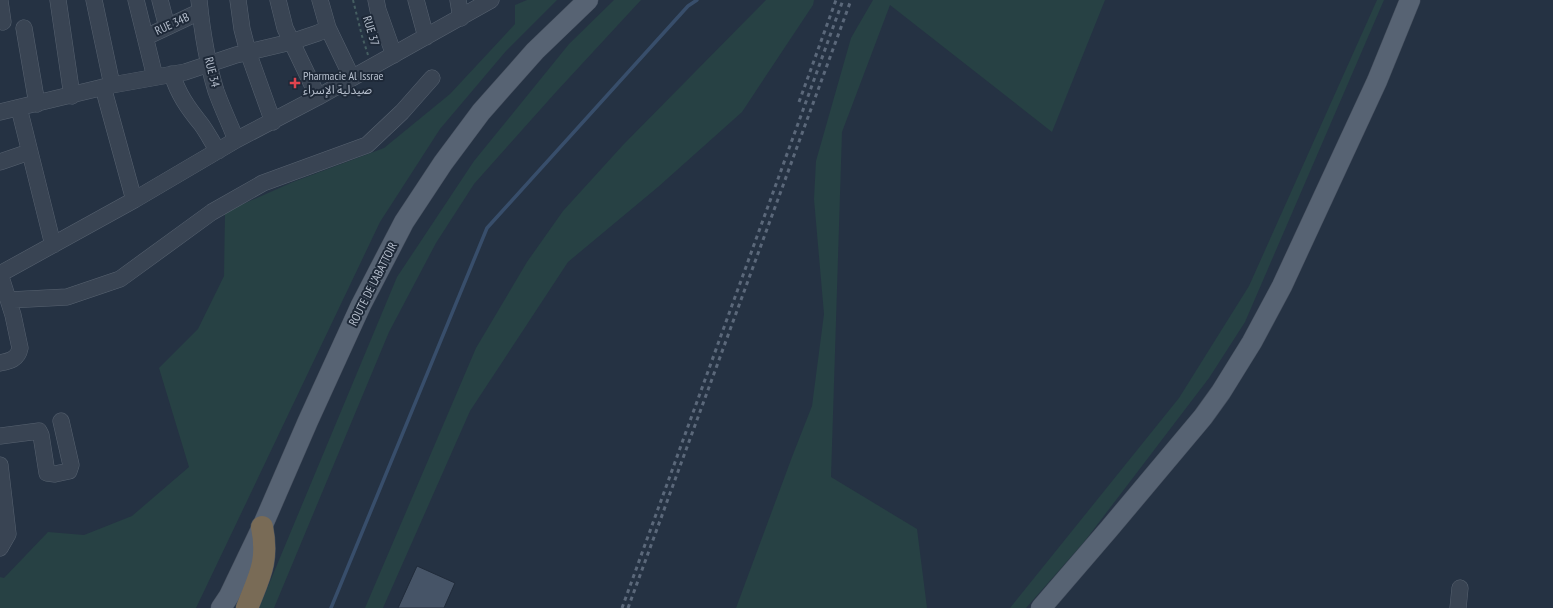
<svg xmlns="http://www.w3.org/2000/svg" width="1553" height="608" font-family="'PT Sans Narrow','Noto Sans Arabic',sans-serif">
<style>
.green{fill:#274144}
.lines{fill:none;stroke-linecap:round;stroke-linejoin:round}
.stream{stroke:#384e6b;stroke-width:3.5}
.building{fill:#465467;stroke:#202b3a}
.minor-casing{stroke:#576270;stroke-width:17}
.major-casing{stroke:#434d5c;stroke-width:21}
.highway-casing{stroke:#444f5d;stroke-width:23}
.path{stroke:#455e61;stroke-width:2;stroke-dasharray:3 3;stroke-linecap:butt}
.minor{stroke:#394453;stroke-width:16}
.major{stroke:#576373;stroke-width:20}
.highway{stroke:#796b56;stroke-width:22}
.rail{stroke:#5b687a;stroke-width:3;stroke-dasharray:4 4;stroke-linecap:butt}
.health-dot{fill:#e0444e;stroke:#1e2938;stroke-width:1.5}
.labels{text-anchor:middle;stroke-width:4;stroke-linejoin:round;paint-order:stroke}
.street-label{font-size:12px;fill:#b6bfcd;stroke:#1e2938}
.poi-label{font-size:12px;fill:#b6bfcd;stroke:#1e2938;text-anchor:start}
</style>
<rect width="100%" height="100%" fill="#253243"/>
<path class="green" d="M527,0h30l-51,51 -66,78 -60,93 -184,386h-196v-31l4,1 44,-46 36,3 48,-19 57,-49 -30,-99 39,-39 26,-53 1,-64 68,-30 91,-34 66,-54 65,-70v-19z
M614,0h27l-85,92 -82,92 -38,59 -47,89 -115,276h-15l138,-331 77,-116 95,-117z
M766,0h48l-1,5 -71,107 -84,75 -90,75 -98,149 -87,197h-18l111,-260 51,-86 36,-51 60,-66z
M873,0h232l-53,132 -162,-127 -48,127 -11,345 86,52 10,79h-191l56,-151 20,-51 12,-92 -10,-115 2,-38 35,-123z
M1377,0h7l-139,322 -36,56 -125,164 -58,66h-16l169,-210 70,-112z"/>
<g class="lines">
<path class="stream" d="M331,608l156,-380 201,-222 9,-6"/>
</g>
<path class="building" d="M417,566l38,17 -11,25h-46z"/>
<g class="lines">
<g class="minor-casing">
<path id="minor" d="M58,0l14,96
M94,0l18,85
M136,0l19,77
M160,0l7,27
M199,0c3,31 8,62 17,91 6,17 14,33 20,49
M238,0l4,29 6,23 25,70
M278,0l7,28 33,69
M320,0l8,28 24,50
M376,0l2,10 16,45
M416,0l10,37
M458,0l3,18
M0,1l3,21
M24,28l13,76
M146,37l53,-25
M172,74c6,20 16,34 29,50 6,8 11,18 17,27
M103,87l31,113
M19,108l34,137
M0,112l112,-27 73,-13 51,-17 55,-13 27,-9 10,-5
M0,162l29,-10
M0,274l134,-74 102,-60 82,-43 173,-97
M9,300l58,-3 53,-18 92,-67 51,-29 104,-38 35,-33 30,-34
M0,363c10,-2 18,-4 20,-15l-7,-33 -13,-41
M0,436l39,-5 2,4 6,38 8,1 14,-3 2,-6 -10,-44
M0,465l8,69 -8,14
M1458,608l2,-20"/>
</g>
<g class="major-casing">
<path id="major" d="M221,608l8,-12 33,-69 46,-106 53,-116 43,-83 39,-59 38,-51 54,-61 53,-51
M1041,608l68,-79 94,-112 18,-25 31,-50 30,-56 95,-205 33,-81"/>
</g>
<g class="highway-casing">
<path id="highway" d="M247,608c12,-31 22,-46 15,-81"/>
</g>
<path class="path" d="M353,0l9,36 6,19"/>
<use href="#minor" class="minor"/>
<use href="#major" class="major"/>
<use href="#highway" class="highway"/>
<path class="rail" d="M799,102l37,-102
M622,608l221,-608
M628,608l223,-608"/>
</g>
<path class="health-dot" d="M293 77h4v4h4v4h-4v4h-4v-4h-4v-4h4z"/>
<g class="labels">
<g class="street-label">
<text transform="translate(172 24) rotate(-25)" y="4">RUE 34B</text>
<text transform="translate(371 31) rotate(73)" y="4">RUE 37</text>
<text transform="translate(212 72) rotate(76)" y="4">RUE 34</text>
<text transform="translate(373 284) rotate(-63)" y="4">ROUTE DE L’ABATTOIR</text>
</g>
<g class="poi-label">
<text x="303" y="80">Pharmacie Al Issrae<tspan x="303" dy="14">صيدلية الإسراء</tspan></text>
</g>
</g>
</svg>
